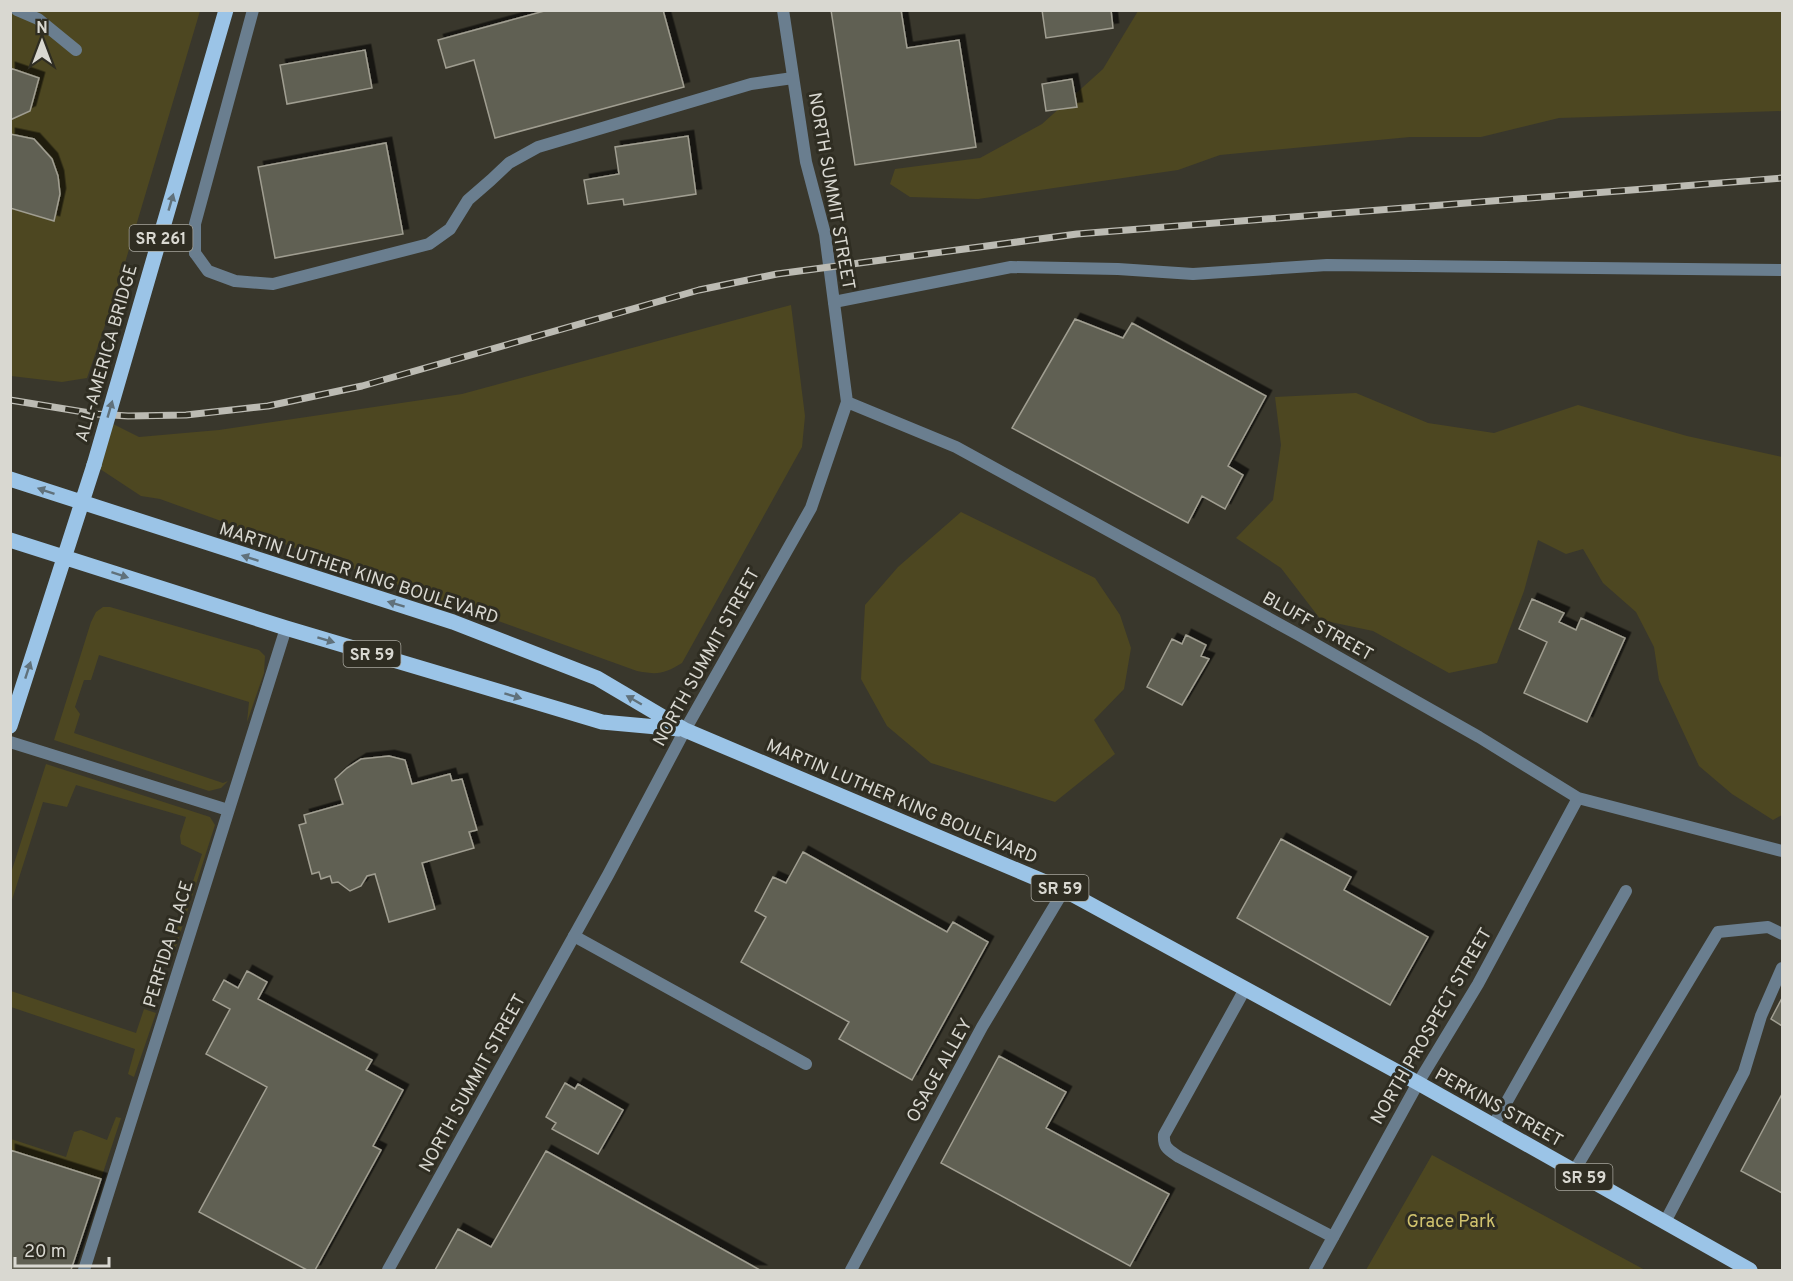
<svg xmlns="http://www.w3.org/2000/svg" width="1793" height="1281" font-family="Overpass,sans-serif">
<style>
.green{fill:#4d4721}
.building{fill:#616053;stroke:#a09e91;stroke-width:1.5;filter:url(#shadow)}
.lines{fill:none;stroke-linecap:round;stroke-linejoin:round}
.lane{stroke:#6a7e8f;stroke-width:12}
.street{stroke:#6a7e8f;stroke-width:12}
.primary{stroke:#9bc4e7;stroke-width:15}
.rail-casing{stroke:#bcbbb3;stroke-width:7}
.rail{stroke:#2f2d22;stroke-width:4.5;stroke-dasharray:14;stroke-linecap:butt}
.primary-bridge{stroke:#9bc4e7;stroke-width:15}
.oneway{fill:#60717b}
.labels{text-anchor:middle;stroke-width:6;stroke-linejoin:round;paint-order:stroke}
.shield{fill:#2f2d22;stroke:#a6a59c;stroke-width:1.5}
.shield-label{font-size:16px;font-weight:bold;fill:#d9d8d1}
.street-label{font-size:18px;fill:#d9d8d1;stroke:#2f2d22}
.park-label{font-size:18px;fill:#d1c36e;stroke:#2f2d22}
</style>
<defs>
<filter id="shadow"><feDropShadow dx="5.5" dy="-5.5" stdDeviation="0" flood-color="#0009"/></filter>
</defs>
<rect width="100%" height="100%" fill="#39372c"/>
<path class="green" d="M11,11h189l-84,282 -29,85 -25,4 -51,-6z
M1138,11h644v100l-223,7 -78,19h-71l-190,18 -42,15 -200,29 -68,-2 -20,-13 5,-15 85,-11 62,-34 61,-55z
M791,305l14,111 -3,31 -120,216c-19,11 -23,12 -45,8l-477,-172 -19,-3 -47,-31 13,-44 32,16 80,-7 243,-36z
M1356,393l72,30 66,10 84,-28 109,31 95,21v358l-9,5 -41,-26 -33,-28 -40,-86 -5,-33 -18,-35 -33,-29 -20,-34 -17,5 -28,-14 -14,51 -27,72 -48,10 -76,-42 -52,-11 -40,-52 -45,-30 37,-38 8,-55 -6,-48z
M961,512l134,66 25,37 11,33 -7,41 -30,31 21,34 -60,48 -124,-39 -44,-37 -26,-47 4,-74 33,-38z
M103,607h7l149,43 6,6 -1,17 -17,49 2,-20 -150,-47 -8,25h-7l-9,27 5,7 -6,19 149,50 5,-2 -7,7 -12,3 -155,-51 37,-118 5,-10z
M46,764l164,53 5,8 -44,137 -4,-2 35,-106 -21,-10 -1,-8 6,-19 -110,-32 -9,22 -24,-5 -32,101v-30z
M11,991l125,42 8,-24 12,4 -22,64 -6,-3 7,-25 -124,-42z
M116,1117l5,1 -20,61 -90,-29v-11l55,18 8,-25 7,-2 26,10z
M1432,1155l213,115h-279z"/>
<path class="building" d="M548,10h115l21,77 -189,51 -21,-78 -28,8 -8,-28z
M831,10h70l6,38 52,-8 17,107 -121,18z
M1042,10h69l2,18 -67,10z
M365,50l7,38 -85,16 -7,-39z
M10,68l29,10 -9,33 -20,9z
M1072,79l5,28 -31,4 -4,-27z
M10,134l24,5 18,20 6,17 2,18 -6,27 -44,-13z
M688,136l8,58 -72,11 -1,-6 -35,5 -4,-24 35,-6 -4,-27z
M386,143l17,91 -128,24 -17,-91z
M1075,319l48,19 9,-15 134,73 -38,70 15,9 -18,34 -23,-13 -14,27 -176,-95z
M1532,599l32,14 -5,9 17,8 5,-12 44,20 -38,84 -63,-29 23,-51 -28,-13z
M1186,635l20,10 -5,11 8,3 -27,46 -35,-18 25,-48 10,5z
M389,756l16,4 7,24 38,-10 2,7 10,-2 15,51 -8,2 5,16 -52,15 13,46 -46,13 -14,-48 -8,2 -6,10 -11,5 -12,-9 -6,1 -2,-7 -9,3 -2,-7 -7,2 -13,-49 7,-2 -2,-8 39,-11 -8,-25 12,-11 14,-9z
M1281,839l70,38 -7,13 84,47 -38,68 -153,-87z
M803,852l144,80 6,-10 35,20 -76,138 -73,-41 10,-17 -108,-60 25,-45 -11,-6 18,-34 13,6z
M247,971l20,11 -9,17 114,61 -6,10 37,20 -30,56 8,4 -66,120h-8l-108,-58 68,-125 -61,-33 24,-45 -17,-9 11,-20 14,8z
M1782,998v28l-11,-7z
M999,1056l67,36 -20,36 123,66 -39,72 -189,-103z
M565,1083l10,6 3,-5 45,26 -25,44 -46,-25 4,-6 -10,-6z
M1782,1094v99l-41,-22z
M10,1150l91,29 -30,91h-61z
M546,1151l214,119h-325l23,-41 33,18z"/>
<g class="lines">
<path class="lane" d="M17,10l21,9 38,31
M195,253l13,18 27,10 38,3 156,-40 21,-15 18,-29 23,-20 18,-17 29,-16 213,-63 42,-6
M834,302l177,-35 107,2 75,5 134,-9 455,5
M574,936l232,128
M1245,989l-81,146c-1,13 5,15 15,22l154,80
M1493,1126l133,-235
M1574,1171l144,-239 50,-5 14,7
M1665,1222l79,-150 17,-56 21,-48
M84,1270l202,-642
M851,1270l131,-243 82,-137"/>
<path class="street" d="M195,253v-29l58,-214
M847,402l109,45 343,188 180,102 99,61 204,53
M10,742l218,68
M388,1270l220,-395 77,-145 126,-222 36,-106 -22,-168 -19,-72 -23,-152
M1315,1270l103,-187 60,-99 100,-186"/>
<path class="primary" d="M10,479l443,143 144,56 88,52 379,160 354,193 332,187
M10,540l276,88 316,94 77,7
M10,726l84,-261"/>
<g class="rail-casing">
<path id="rail" d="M10,400l86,14 32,2 58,-1 82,-9 94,-20 337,-96 78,-16 300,-40 705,-56"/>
</g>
<use href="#rail" class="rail"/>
<path class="primary-bridge" d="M94,465l132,-455"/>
</g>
<defs><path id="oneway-solid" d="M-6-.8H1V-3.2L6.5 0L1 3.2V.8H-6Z" transform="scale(1.5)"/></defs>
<g class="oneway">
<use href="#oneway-solid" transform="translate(171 202) rotate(-74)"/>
<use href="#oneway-solid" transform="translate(110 409) rotate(-74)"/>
<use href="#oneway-solid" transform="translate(46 491) rotate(-161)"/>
<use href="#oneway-solid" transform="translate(250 558) rotate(-162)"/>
<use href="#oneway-solid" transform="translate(120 575) rotate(18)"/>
<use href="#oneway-solid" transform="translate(396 604) rotate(-163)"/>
<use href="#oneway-solid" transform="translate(326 640) rotate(17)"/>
<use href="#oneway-solid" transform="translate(28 670) rotate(-72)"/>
<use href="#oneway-solid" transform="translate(513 696) rotate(17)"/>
<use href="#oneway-solid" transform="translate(634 700) rotate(-150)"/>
</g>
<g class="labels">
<g class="shield">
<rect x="129.5" y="225" width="63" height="26" rx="4.5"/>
<rect x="343.5" y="641" width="57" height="26" rx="4.5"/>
<rect x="1031.5" y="875" width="57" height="26" rx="4.5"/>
<rect x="1555.5" y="1164" width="57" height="26" rx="4.5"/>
</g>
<g class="shield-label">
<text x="161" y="244">SR 261</text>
<text x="372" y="660">SR 59</text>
<text x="1060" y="894">SR 59</text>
<text x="1584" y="1183">SR 59</text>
</g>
<g class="street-label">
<text transform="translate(832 191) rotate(80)" y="6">NORTH SUMMIT STREET</text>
<text transform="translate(106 353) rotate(-74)" y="6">ALL-AMERICA BRIDGE</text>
<text transform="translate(359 573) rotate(18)" y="6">MARTIN LUTHER KING BOULEVARD</text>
<text transform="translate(1318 626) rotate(29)" y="6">BLUFF STREET</text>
<text transform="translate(706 657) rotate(-61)" y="6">NORTH SUMMIT STREET</text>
<text transform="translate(902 801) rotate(23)" y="6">MARTIN LUTHER KING BOULEVARD</text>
<text transform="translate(168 944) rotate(-73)" y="6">PERFIDA PLACE</text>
<text transform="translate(1431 1026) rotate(-60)" y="6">NORTH PROSPECT STREET</text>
<text transform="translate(939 1070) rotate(-61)" y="6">OSAGE ALLEY</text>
<text transform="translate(472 1083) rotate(-61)" y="6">NORTH SUMMIT STREET</text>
<text transform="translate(1499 1107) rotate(29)" y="6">PERKINS STREET</text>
</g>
<g class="park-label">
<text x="1451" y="1227">Grace Park</text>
</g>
</g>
<rect width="1793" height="1281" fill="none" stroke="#d9d8d1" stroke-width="24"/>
<g transform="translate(42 42)" stroke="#2f2d22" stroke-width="4.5" paint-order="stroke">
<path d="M0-4.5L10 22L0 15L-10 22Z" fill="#d9d8d1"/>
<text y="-9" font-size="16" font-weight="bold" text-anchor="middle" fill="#d9d8d1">N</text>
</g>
<path d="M15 1257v9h94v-9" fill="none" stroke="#d9d8d1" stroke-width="3"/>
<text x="24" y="1257" font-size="18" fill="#d9d8d1" stroke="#2f2d22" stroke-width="4.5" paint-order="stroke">20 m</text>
</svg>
